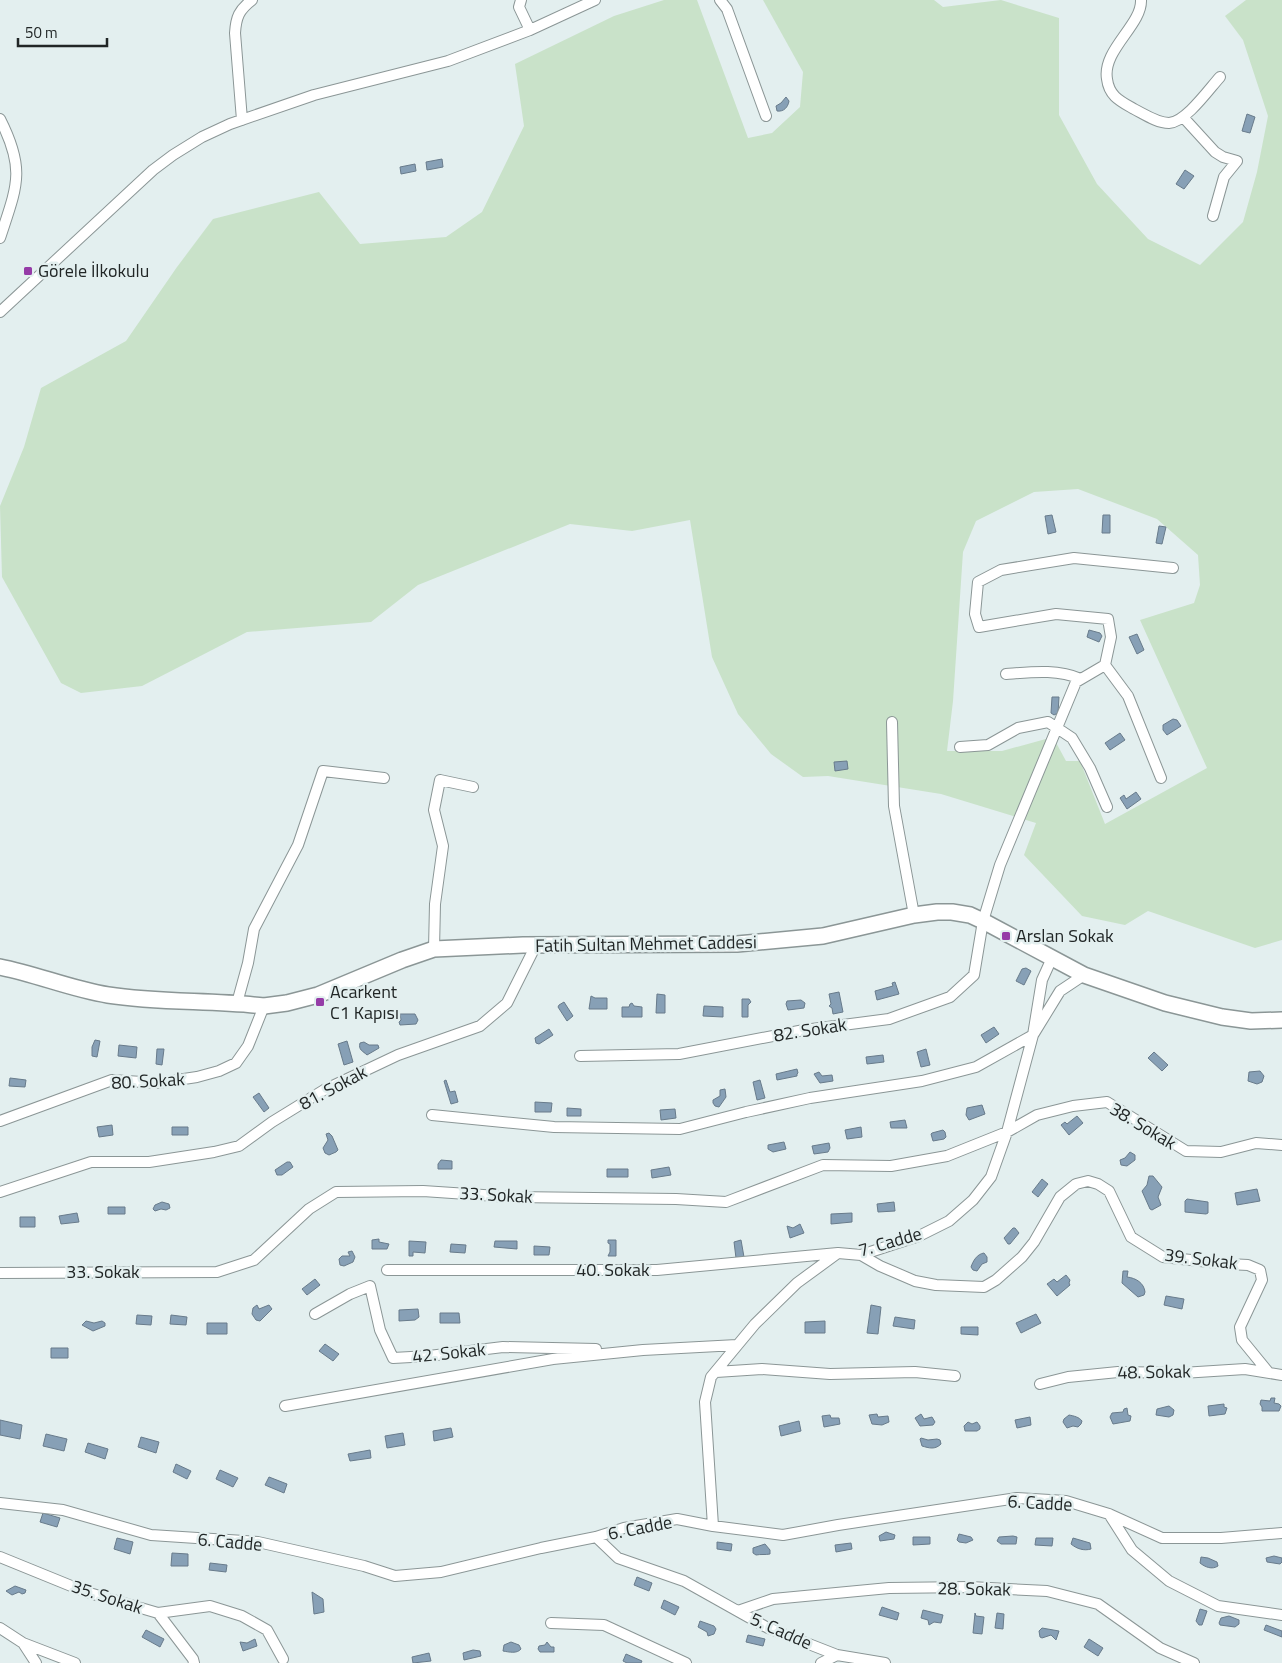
<svg xmlns="http://www.w3.org/2000/svg" width="1282" height="1663" font-family="'Titillium Web',sans-serif">
<style>
.green{fill:#c9e2c9;fill-rule:evenodd}
.water{fill:#87a0b6;stroke:#687b8b}
.lines{fill:none;stroke-linecap:round;stroke-linejoin:round}
.street-casing{stroke:#8b9696;stroke-width:12}
.secondary-casing{stroke:#8b9696;stroke-width:18}
.street{stroke:#fff;stroke-width:10}
.secondary{stroke:#fff;stroke-width:15}
.poi-dot{fill:#953ba7;stroke:#e3efef;stroke-width:2}
.labels{text-anchor:middle;stroke-width:5;stroke-linejoin:round;paint-order:stroke}
.poi-label{font-size:18px;fill:#212626;stroke:#e3efef;text-anchor:start}
.street-label{font-size:18px;fill:#212626;stroke:#e3efef}
</style>
<rect width="100%" height="100%" fill="#e3efef"/>
<path class="green" d="M664,0h33l51,138 24,-5 28,-26 3,-35 -40,-72h171l9,7 58,-7 58,18v97l38,69 51,55 52,26 43,-43 14,-50 11,-56 -25,-76 -18,-24 21,-16h36v940l-27,8 -107,-37 -23,14 -43,-9 -58,-61 12,-32 -95,-29 -113,-18 -25,1 -32,-23 -33,-40 -26,-57 -22,-137 -58,11 -62,-7 -152,61 -47,37 -124,10 -105,54 -61,7 -20,-10 -59,-106 -2,-71 24,-59 17,-59 85,-47 51,-74 36,-48 106,-27 41,52 86,-7 36,-25 42,-86 -9,-62 99,-48zM1078,489l79,30 41,36 2,30 -6,18 -54,17 67,148 -102,56 -25,-63h-14l-13,-24 -51,14h-55l6,-50 10,-149 13,-31 58,-29z"/>
<path class="water" d="M786,97l3,4c-1,6 -5,11 -12,10l-1,-5 5,-3z
M1247,114l8,3 -5,16 -8,-2z
M442,159l1,8 -16,3 -1,-8z
M415,164l1,7 -15,3 -1,-7z
M1185,170l9,6 -10,13 -8,-5z
M1052,515l4,17 -8,2 -3,-18z
M1103,515h7v18h-8z
M1159,526l7,1 -4,17 -6,-1z
M1089,630l11,3 2,3 -3,6 -12,-5z
M1137,634l7,16 -7,4 -8,-17z
M1052,697h7l-1,16 -4,2 -3,-2z
M1173,719l4,1 4,6 -14,9 -4,-5v-5z
M1120,733l5,7 -15,10 -5,-7z
M847,761l1,8 -13,2 -1,-9z
M1136,792l5,7 -14,10 -7,-11 4,-3 2,4z
M1026,968l5,3 -7,14 -8,-4 6,-12z
M895,982l4,12 -22,6 -2,-9 18,-5 -1,-3z
M839,992l4,20 -10,2 -1,-6 -3,-2 2,-2 -2,-10z
M657,994l8,1v18h-9z
M591,996l4,2h12v11h-18z
M742,999h7l2,3 -3,3v12h-6z
M801,1000l4,3 -1,5 -16,2 -2,-6 1,-3z
M564,1002l9,14 -6,5 -9,-14 1,-2z
M632,1003l2,3 8,1v10h-20v-10h7l1,-3z
M704,1006l19,1v10l-20,-1z
M400,1014h15l3,6 -2,4 -16,1 -1,-3 2,-2z
M994,1027l5,7 -13,9 -5,-8z
M549,1029l4,6 -14,9 -3,-1 -1,-5z
M95,1040l5,1 -3,16 -5,-1v-9z
M347,1041l6,21 -9,3 -6,-21z
M364,1042l5,3h9l1,3 -12,7c-4,-4 -9,-5 -7,-12z
M119,1045l18,2 -1,11 -18,-2z
M157,1049h7l-2,16 -6,-1z
M926,1049l4,16 -9,2 -4,-15z
M1154,1052l14,13 -6,6 -14,-13z
M883,1055l1,7 -17,2 -1,-7z
M797,1069l1,4 -1,1v2l-20,4 -1,-6z
M1260,1071l4,5 -2,6 -5,2 -9,-3 1,-9z
M819,1072l3,4 10,-1 1,6 -13,2 -6,-9z
M10,1078l16,2 -1,7 -16,-1z
M446,1080l4,12 5,-1 3,11 -7,2 -7,-23z
M760,1080l5,18 -8,2 -4,-18z
M725,1089l1,8 -7,10 -4,-1 -2,-3v-3l7,-4v-6z
M259,1093l10,15 -5,4 -11,-15z
M535,1102l17,1 -1,9h-16z
M982,1105l3,9 -16,6 -3,-5 1,-7z
M567,1108l14,1v7h-14z
M675,1109l1,9 -15,2 -1,-10z
M1077,1116l6,7 -14,12 -8,-10 4,-3 2,2z
M905,1120l2,8h-16l-1,-6z
M112,1125l1,10 -14,2 -2,-10z
M172,1127h16v8h-16z
M861,1127l1,10 -15,2 -2,-9z
M943,1130l2,2 1,5 -2,2 -11,2 -2,-7 1,-1z
M329,1133l3,3 6,14 -2,2 -7,3 -4,-2 -2,-5 5,-8 -2,-6z
M784,1142l2,7 -13,3 -5,-3v-4z
M829,1143l1,5 -2,4 -14,2 -2,-8z
M1130,1152l5,3v5l-8,6 -6,-1 -1,-5 5,-2z
M441,1160l11,1v8h-14v-5z
M287,1162h3l3,5 -11,8h-5l-2,-5z
M669,1167l2,8 -19,3 -1,-8z
M607,1169h21v8h-21z
M1149,1176h4l9,11 -4,10 3,8 -9,5 -2,-1 -8,-18 5,-6z
M1042,1179l6,5 -10,13 -6,-5z
M1257,1189l3,12 -23,4 -2,-12z
M1187,1199l21,3v11l-2,1 -21,-2v-11z
M162,1202l7,2 1,4 -4,2 -5,-1 -6,2 -2,-2 2,-4z
M894,1202l1,9 -17,1 -1,-8z
M108,1207h17v7h-17z
M77,1213l2,9 -18,2 -2,-8z
M852,1213v9l-21,2v-10z
M20,1217h15v10h-15z
M800,1224l4,9 -14,5 -3,-12 6,2z
M1013,1228h2l4,5 -9,11h-2l-4,-6z
M379,1239v3l10,2 -2,5h-15v-9z
M608,1240h8v16h-8l2,-4v-8l-2,-1z
M741,1240l3,17 -8,1 -2,-16z
M409,1241l17,1 -1,11 -12,-1v4h-4z
M495,1241h22v8l-23,-2z
M451,1244l15,1 -1,8 -15,-1z
M534,1246l16,1 -1,8h-15z
M352,1251l3,6 -2,5 -9,4 -4,-1 -1,-6 3,-3h8l-2,-4z
M984,1253l3,4v5l-5,2 -5,7 -4,-1 -2,-3c2,-6 6,-13 13,-14z
M1123,1271h5l-1,6c9,1 17,6 18,15l-1,3 -6,2 -16,-14z
M1066,1275l4,5 -1,3 1,2 -13,11 -10,-12 7,-5 3,3z
M315,1279l5,6 -13,10 -5,-6z
M1166,1296l18,3 -2,10 -18,-4z
M257,1305l2,4 10,-4 3,4 -12,12 -4,-1 -4,-6 1,-6z
M871,1305l10,2 -3,27 -11,-1z
M418,1309l1,8 -4,3 -16,1v-11z
M440,1313h19l1,10h-20z
M1036,1314l5,9 -20,10 -5,-10z
M137,1315l15,1 -1,9 -15,-1z
M171,1315l16,2 -1,8 -16,-1z
M895,1317l20,3 -1,9 -21,-3z
M86,1321l8,2 8,-2 3,2v3l-12,5 -11,-6z
M825,1321v12h-20v-11z
M207,1323h20v11h-20z
M961,1327h17v8l-17,-1z
M325,1344l14,10 -6,7 -14,-10z
M51,1348h17v10h-17z
M1271,1398h4l-1,5 5,1 2,2 -2,5h-17v-4l-2,-3 1,-4 9,1z
M1224,1404v3l3,1 -2,6 -16,2 -1,-10z
M1169,1406l5,4 -1,5 -4,2 -13,-2 1,-6z
M1127,1408l1,7 3,1 -1,5 -17,3 -3,-7 2,-4 11,-1 1,-3z
M877,1414l1,3 10,-1 1,6 -7,3 -10,-1 -3,-9z
M921,1414l3,5 8,-2 3,5 -2,3 -13,1 -5,-8z
M830,1415l1,3h8l1,6 -16,3 -2,-11z
M1069,1415c5,1 10,2 13,6l-1,3 -3,3 -5,-1 -6,2 -4,-6 1,-3z
M1030,1417l1,8 -14,3 -2,-8z
M0,1420l22,5 -2,14 -20,-4z
M799,1421l2,10 -20,5 -2,-10z
M968,1422l4,2 5,-2 3,4v3l-3,2h-12l-1,-5z
M451,1428l2,9 -19,4 -1,-10z
M403,1433l2,12 -18,3 -2,-12z
M46,1434l21,5 -3,12 -21,-5z
M141,1437l18,5 -3,11 -18,-6z
M921,1438l7,2 9,-1 3,1 1,4c-6,6 -12,4 -19,2l-2,-7z
M88,1443l20,6 -3,10 -20,-7z
M370,1450l1,8 -21,3 -2,-7z
M176,1464l15,7 -4,8 -14,-7z
M220,1470l18,8 -5,9 -17,-8z
M269,1477l18,7 -3,9 -19,-8z
M43,1513l17,5 -3,9 -17,-5z
M886,1532l9,3 -1,4 -14,2 -1,-5z
M959,1534l12,3 2,3 -7,3 -7,-1 -2,-2z
M1013,1536l4,1 -1,7h-15l-4,-3 2,-4z
M913,1537h17v7l-17,1z
M117,1538l16,4 -3,12 -16,-5z
M1036,1538h17l-1,8 -17,-1z
M1073,1538l17,5 1,6c-7,2 -14,0 -20,-5z
M717,1542l15,2 -1,7 -14,-2z
M851,1543l1,6 -16,3 -1,-7z
M765,1544l5,6v4c-5,1 -9,0 -14,1l-3,-2v-5z
M172,1553l16,1v12h-17z
M1274,1556l8,2v4l-2,2 -13,-2 -1,-4z
M1201,1557l7,1 9,4 1,4c-6,4 -13,1 -18,-3z
M210,1563l17,2 -1,7 -17,-2z
M637,1577l15,6 -3,8 -15,-6z
M15,1586l11,4 -1,3 -3,1 -3,-2 -7,3 -6,-4z
M312,1592l11,7 1,13 -10,2z
M664,1600l15,7 -4,8 -14,-7z
M882,1607l17,6 -2,7 -18,-5z
M1200,1609l7,2 -5,14h-3l-3,-4z
M923,1610l20,5 -2,8 -7,-1 -5,3 -1,-5 -7,-2z
M975,1613l1,3 8,1 -2,17 -9,-1z
M997,1613l7,1 -1,15 -8,-1z
M1229,1616l10,4v4l-4,3 -15,-2 -1,-2 2,-5z
M700,1621l14,5 2,3 -2,5 -6,2 -1,-4 -9,-5z
M1266,1625l16,6v6l-18,-7z
M1042,1628l17,3 -3,9 -5,-5 -9,3 -2,-1 -1,-6z
M146,1630l18,9 -4,8 -18,-10z
M748,1635l17,4 -2,7 -17,-4z
M255,1639l2,7 -14,5 -3,-9 7,1z
M1089,1639l14,9 -5,8 -14,-9z
M511,1642l8,3 2,4c-4,5 -12,3 -18,2l1,-6z
M547,1642l4,5h3v5h-14l-2,-3 1,-3 6,-1z
M473,1650l7,1 1,5 -17,4 -1,-7z
M429,1653l2,8 -18,2 -1,-6z
M626,1654l16,7 -1,2h-14l-4,-2z"/>
<g class="lines">
<g class="street-casing">
<path id="street" d="M521,0l-2,7 11,23
M720,0l7,9 39,107
M1141,0c1,25 -39,50 -34,79 2,17 13,22 27,30 10,5 23,14 35,14 17,-1 40,-34 51,-46
M1183,117l32,35 8,5 14,4 -13,16 -11,39
M0,119c26,51 17,67 0,119
M242,120l-7,-87c1,-16 4,-23 17,-33
M0,312l153,-142 20,-15 29,-18 28,-13 84,-29 134,-34 82,-31 65,-30
M1105,665l23,31 33,82
M1006,674c27,-2 51,-5 75,5
M892,722l2,84 20,109
M960,747l28,-2 30,-17 30,-6 24,16 18,30 17,39
M434,949l1,-45 8,-58 -9,-36 6,-30 33,7
M237,1003l11,-40 6,-34 44,-84 25,-74 61,7
M580,1056l99,-2 125,-24 85,-11 61,-22 24,-22 9,-54 17,-56 76,-183 29,-17 6,-28 -3,-18 -52,-5 -77,13 -4,-13 3,-32 23,-12 73,-12 99,10
M432,1115l122,12 126,2 66,-17 64,-14 112,-17 54,-14 57,-32 27,-44 24,-16
M0,1121l112,-41 45,3 40,-6 22,-6 17,-8 12,-17 16,-40
M0,1192l91,-30h58l65,-10 25,-6 33,-24 52,-32 74,-35 82,-29 27,-23 29,-58
M861,1255l19,11 35,15 21,4 48,2 12,-7 26,-23 12,-15 26,-45 16,-13 12,-3 10,3 11,7 22,46 32,20 65,7 20,1 12,5 2,10 -22,47 2,13 27,33
M387,1270h270l181,-17
M0,1273l217,-1 37,-12 55,-51 27,-17 87,-1 89,6 164,2 50,3 97,-37 68,1 56,-10 60,-24 30,-17 36,-9 34,-4 79,49 35,1 35,-9 26,2
M315,1314l35,-20 20,-8 10,44 13,28 36,-2 74,-9 93,2
M716,1372l46,-3 68,5 85,-2 40,4
M1040,1384l28,-7 50,-5 64,1 63,-4 37,6
M285,1406l268,-47 90,-9 94,-5
M0,1503l63,7 88,25 107,7 106,24 31,10 46,-4 100,-24 55,-11 28,-9 53,-9 36,7 70,9 55,-10 179,-27 49,3 43,13 53,24h59l61,-5
M1109,1514l23,36 37,31 49,25 64,9
M713,1526l-8,-124 6,-25 44,-53 42,-41 41,-30 23,2 58,-19 30,-15 24,-21 18,-23 16,-45 26,-97 9,-55 10,-22
M596,1537l22,21 66,23 84,47 69,27 48,8
M0,1557l86,35 72,21 35,46 1,4
M738,1611l35,-12 116,-11 81,-1 77,4 51,13 62,44 34,15
M158,1613l52,-7 32,10 25,14 16,29
M551,1623l53,2 82,38
M0,1628l23,15 13,20
M23,1643l52,20
M821,1663l16,-8"/>
</g>
<g class="secondary-casing">
<path id="secondary" d="M0,967c36,7 71,22 108,28 51,8 104,5 156,11l23,-3 31,-8 84,-35 32,-11 89,-4 214,-1 86,-8 91,-21 23,-3h15l18,3 13,6 101,54 81,28 57,14 29,4 31,-1"/>
</g>
<use href="#street" class="street"/>
<use href="#secondary" class="secondary"/>
</g>
<g class="poi-dot">
<rect x="23" y="266" width="10" height="10" rx="2.5"/>
<rect x="1001" y="931" width="10" height="10" rx="2.5"/>
<rect x="315" y="997" width="10" height="10" rx="2.5"/>
</g>
<g class="labels">
<g class="poi-label">
<text x="38" y="277">Görele İlkokulu</text>
<text x="1016" y="942">Arslan Sokak</text>
<text x="330" y="998">Acarkent<tspan x="330" dy="21">C1 Kapısı</tspan></text>
</g>
<g class="street-label">
<text transform="translate(646 944) rotate(-1)" y="6">Fatih Sultan Mehmet Caddesi</text>
<text transform="translate(810 1030) rotate(-9)" y="6">82. Sokak</text>
<text transform="translate(148 1081) rotate(-3)" y="6">80. Sokak</text>
<text transform="translate(333 1088) rotate(-28)" y="6">81. Sokak</text>
<text transform="translate(1143 1126) rotate(31)" y="6">38. Sokak</text>
<text transform="translate(496 1195) rotate(3)" y="6">33. Sokak</text>
<text transform="translate(890 1242) rotate(-16)" y="6">7. Cadde</text>
<text transform="translate(1201 1259) rotate(7)" y="6">39. Sokak</text>
<text x="613" y="1276">40. Sokak</text>
<text x="103" y="1278">33. Sokak</text>
<text transform="translate(449 1353) rotate(-6)" y="6">42. Sokak</text>
<text transform="translate(1154 1372) rotate(-1)" y="6">48. Sokak</text>
<text transform="translate(1040 1503) rotate(3)" y="6">6. Cadde</text>
<text transform="translate(640 1528) rotate(-11)" y="6">6. Cadde</text>
<text transform="translate(230 1542) rotate(5)" y="6">6. Cadde</text>
<text transform="translate(974 1589) rotate(1)" y="6">28. Sokak</text>
<text transform="translate(107 1597) rotate(18)" y="6">35. Sokak</text>
<text transform="translate(781 1631) rotate(24)" y="6">5. Cadde</text>
</g>
</g>
<path d="M18 38v8h89v-8" fill="none" stroke="#212626" stroke-width="2.5"/>
<text x="25" y="38" font-size="15" fill="#212626" stroke="#e3efef" stroke-width="4" paint-order="stroke">50 m</text>
</svg>
